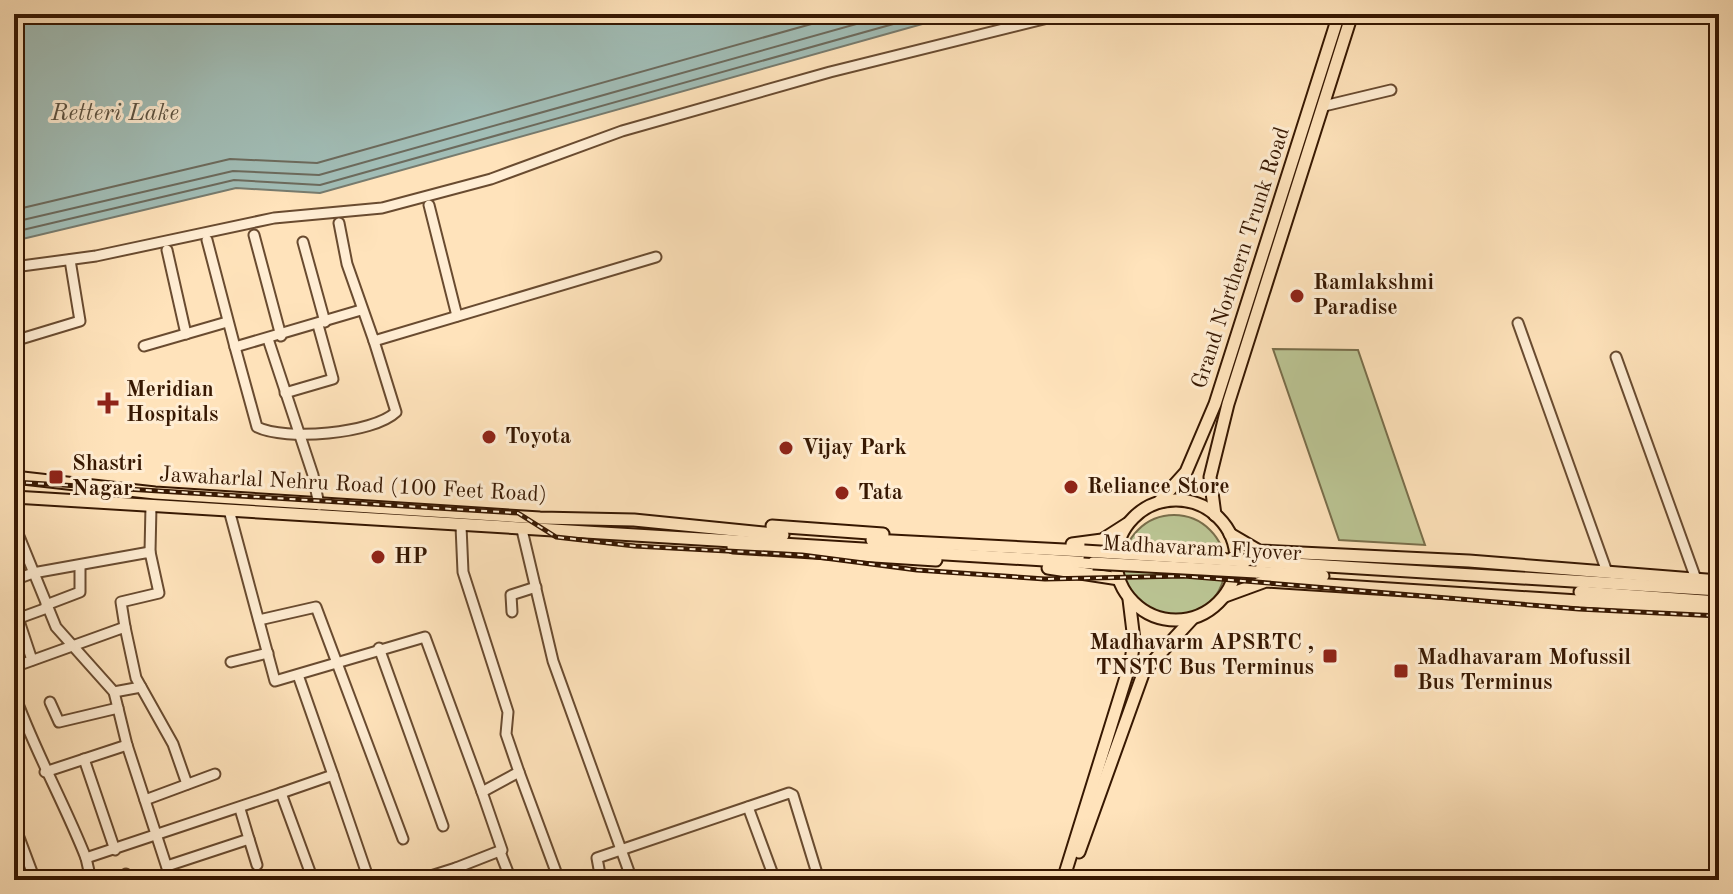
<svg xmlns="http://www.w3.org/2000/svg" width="1733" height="894" font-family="'Old Standard TT',serif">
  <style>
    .green { fill: #bbc594; stroke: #796e4b; stroke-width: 2 }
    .water { fill: #a1bdb6; stroke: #777b6e; stroke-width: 2 }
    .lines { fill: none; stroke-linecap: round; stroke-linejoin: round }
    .shore { stroke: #6c6a5c; stroke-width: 2 }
    .minor-casing { stroke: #694b30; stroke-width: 13 }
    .major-casing { stroke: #371802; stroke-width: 15 }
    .minor { stroke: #ffedd3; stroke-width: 9 }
    .major { stroke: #ffe3bb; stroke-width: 11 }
    .rail-casing { stroke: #371802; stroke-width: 5 }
    .rail { stroke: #ffedd3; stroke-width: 2; stroke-dasharray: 6; stroke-linecap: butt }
    .major-bridge-casing { stroke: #371802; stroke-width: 15; stroke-linecap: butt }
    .major-bridge { stroke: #ffe3bb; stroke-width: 11 }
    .poi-dot { fill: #8f2418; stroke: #ffedd3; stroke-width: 3 }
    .labels { text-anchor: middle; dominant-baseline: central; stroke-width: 6; stroke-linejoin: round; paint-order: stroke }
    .street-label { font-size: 22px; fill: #371802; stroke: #ffedd3 }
    .poi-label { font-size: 22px; font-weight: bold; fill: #371802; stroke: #ffedd3; text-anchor: start }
    .water-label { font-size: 24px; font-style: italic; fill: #5c5241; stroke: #ffedd3 }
  </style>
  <rect width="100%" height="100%" fill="#ffe3bb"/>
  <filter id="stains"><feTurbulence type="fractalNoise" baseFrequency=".0025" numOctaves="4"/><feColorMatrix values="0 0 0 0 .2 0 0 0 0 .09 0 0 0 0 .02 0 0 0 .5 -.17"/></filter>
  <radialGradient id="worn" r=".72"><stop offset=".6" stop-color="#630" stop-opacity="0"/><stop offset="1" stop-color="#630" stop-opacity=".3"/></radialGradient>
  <g class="green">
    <path d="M 1273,349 L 1358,350 L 1425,545 L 1339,540 Z"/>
    <circle cx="1174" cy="566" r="51"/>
  </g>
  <path class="water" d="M 14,14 L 958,14 L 320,193 L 236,188 L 14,241 Z"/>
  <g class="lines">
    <g class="shore">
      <path d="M 14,210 L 230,159 L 317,163 L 847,14"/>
      <path d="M 14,222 L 233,171 L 319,175 L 892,14"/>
      <path d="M 14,232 L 234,180 L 320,185 L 929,14"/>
    </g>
    <g class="minor-casing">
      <g id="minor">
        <path d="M 1324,106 L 1391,90"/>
        <path d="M 429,205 L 457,316"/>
        <path d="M 339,223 L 347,264 L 374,341 L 656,257"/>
        <path d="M 254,235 L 281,336"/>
        <path d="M 207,240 L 235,347 L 361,310"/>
        <path d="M 303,242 L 325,322"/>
        <path d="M 167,250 L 186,334"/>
        <path d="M 14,267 L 96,256 L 274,218 L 382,208 L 491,179 L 622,131 L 830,72 L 1064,14"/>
        <path d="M 1518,323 L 1607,572"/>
        <path d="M 268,339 L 313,475 L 319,505"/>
        <path d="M 14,341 L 80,321 L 70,260"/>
        <path d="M 144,346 L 227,322"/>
        <path d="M 235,347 L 257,427 C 285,441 373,434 396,412 L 374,341"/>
        <path d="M 1616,357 L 1696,579"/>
        <path d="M 285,393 L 333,379 L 318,325"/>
        <path d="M 14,510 L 16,529 L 56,627 L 114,692 L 127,745 L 171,880"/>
        <path d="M 229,510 L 275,681 L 425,637 L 482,792"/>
        <path d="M 522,530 L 553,661 L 632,880"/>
        <path d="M 150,552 L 151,506"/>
        <path d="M 14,580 L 33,573 L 150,552 L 159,593 L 121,602 L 125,627"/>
        <path d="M 46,605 L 80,592 L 80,566"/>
        <path d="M 512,612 L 511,595 L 536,587"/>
        <path d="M 18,618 L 32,660"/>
        <path d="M 14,620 L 47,608"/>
        <path d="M 259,620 L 316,607 L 403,839"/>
        <path d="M 379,648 L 443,826"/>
        <path d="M 231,662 L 268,653"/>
        <path d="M 14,667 L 125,627 L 136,678 L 173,744 L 187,784"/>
        <path d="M 298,675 L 333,775"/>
        <path d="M 114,692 L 141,687"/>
        <path d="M 14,693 C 34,750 64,802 86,858 L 281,793 L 313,880"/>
        <path d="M 50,702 L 59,722 L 118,708"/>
        <path d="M 84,759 L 115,850"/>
        <path d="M 45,772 L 127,745"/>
        <path d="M 519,772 L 559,880"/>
        <path d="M 281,793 L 333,775 L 369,880"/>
        <path d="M 145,800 L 215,774"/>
        <path d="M 748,807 L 775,880"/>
        <path d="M 14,824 L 35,880"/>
        <path d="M 249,839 L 257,865"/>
        <path d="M 500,852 L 511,880"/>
        <path d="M 86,858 L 91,880"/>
        <path d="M 167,866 L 249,839 L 240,809"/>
        <path d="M 456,868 L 502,850 L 482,792 L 519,772 L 506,734 L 508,712 L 463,572 L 461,526"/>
        <path d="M 126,874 L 128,880"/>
        <path d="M 418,880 L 456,868 L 461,880"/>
        <path d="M 601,880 L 597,858 L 789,793 L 793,795 L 819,880"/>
      </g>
    </g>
    <g class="major-casing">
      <g id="major">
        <path d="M 14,477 L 155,493 L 540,518 L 634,520 L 783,535"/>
        <path d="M 14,497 L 1093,563"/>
        <circle cx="1176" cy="560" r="60"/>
        <path d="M 1159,502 L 1186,472 L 1215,404 L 1339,14"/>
        <path d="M 1215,515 L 1210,477 L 1228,404 L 1352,14"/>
        <path d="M 772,526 L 883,534"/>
        <path d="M 1230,534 L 1259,551 L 1469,561 L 1719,581"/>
        <path d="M 872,540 L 1084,551"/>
        <path d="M 1072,544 L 1102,540 L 1127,524"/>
        <path d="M 733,547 L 936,560"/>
        <path d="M 1246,561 L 1719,590"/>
        <path d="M 1048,568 L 1119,579"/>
        <path d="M 1256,572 L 1323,576"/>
        <path d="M 1580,592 L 1718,602"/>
        <path d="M 1225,596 L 1266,581 L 1703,609 L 1719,606"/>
        <path d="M 1079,852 L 1144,671 L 1192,619"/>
        <path d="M 1063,880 L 1131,661 L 1134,640 L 1129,599"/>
      </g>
    </g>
    <use href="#minor" class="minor"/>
    <use href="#major" class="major"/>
    <g class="rail-casing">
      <path id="rail" d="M 14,482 L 518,513 L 556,537 L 635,546 L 802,555 L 917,570 L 1045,579 L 1184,576 L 1579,609 L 1719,616"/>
    </g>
    <use href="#rail" class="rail"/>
    <g class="major-bridge-casing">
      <g id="major-bridge">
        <path d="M 1084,551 L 1246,561"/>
        <path d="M 1093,563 L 1256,572"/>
      </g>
    </g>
    <use href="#major-bridge" class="major-bridge"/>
  </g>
  <g class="poi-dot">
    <circle cx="1297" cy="296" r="8"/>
    <path d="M104 391h8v8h8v8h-8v8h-8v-8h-8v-8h8z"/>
    <circle cx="489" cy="437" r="8"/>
    <circle cx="786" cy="448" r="8"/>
    <rect x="48" y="469" width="16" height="16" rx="4"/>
    <circle cx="1071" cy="487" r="8"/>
    <circle cx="842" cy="493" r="8"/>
    <circle cx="378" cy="557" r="8"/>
    <rect x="1322" y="648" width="16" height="16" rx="4"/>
    <rect x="1393" y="663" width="16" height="16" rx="4"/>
  </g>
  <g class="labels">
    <g class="street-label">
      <text transform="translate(1241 258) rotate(-72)">Grand Northern Trunk Road</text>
      <text transform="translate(353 485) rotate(3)">Jawaharlal Nehru Road (100 Feet Road)</text>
      <text transform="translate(1202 549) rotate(3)">Madhavaram Flyover</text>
    </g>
    <g class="poi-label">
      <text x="1313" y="283">Ramlakshmi<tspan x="1313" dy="25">Paradise</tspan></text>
      <text x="126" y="390">Meridian<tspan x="126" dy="25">Hospitals</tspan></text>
      <text x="505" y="437">Toyota</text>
      <text x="802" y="448">Vijay Park</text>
      <text x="72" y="464">Shastri<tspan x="72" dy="25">Nagar</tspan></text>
      <text x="1087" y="487">Reliance Store</text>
      <text x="858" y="493">Tata</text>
      <text x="394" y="557">HP</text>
      <text x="1314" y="643" text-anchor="end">Madhavarm APSRTC ,<tspan x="1314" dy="25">TNSTC Bus Terminus</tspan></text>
      <text x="1417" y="658">Madhavaram Mofussil<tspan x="1417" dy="25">Bus Terminus</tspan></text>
    </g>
    <g class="water-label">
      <text x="115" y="114">Retteri Lake</text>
    </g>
  </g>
  <rect width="1733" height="894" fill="none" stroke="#ffe3bb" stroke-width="48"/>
  <rect x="16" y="16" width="1701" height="862" fill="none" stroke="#371802" stroke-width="4"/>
  <rect x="24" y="24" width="1685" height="846" fill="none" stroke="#371802" stroke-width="2"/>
  <rect width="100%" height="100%" filter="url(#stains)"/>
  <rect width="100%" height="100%" fill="url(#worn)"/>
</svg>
